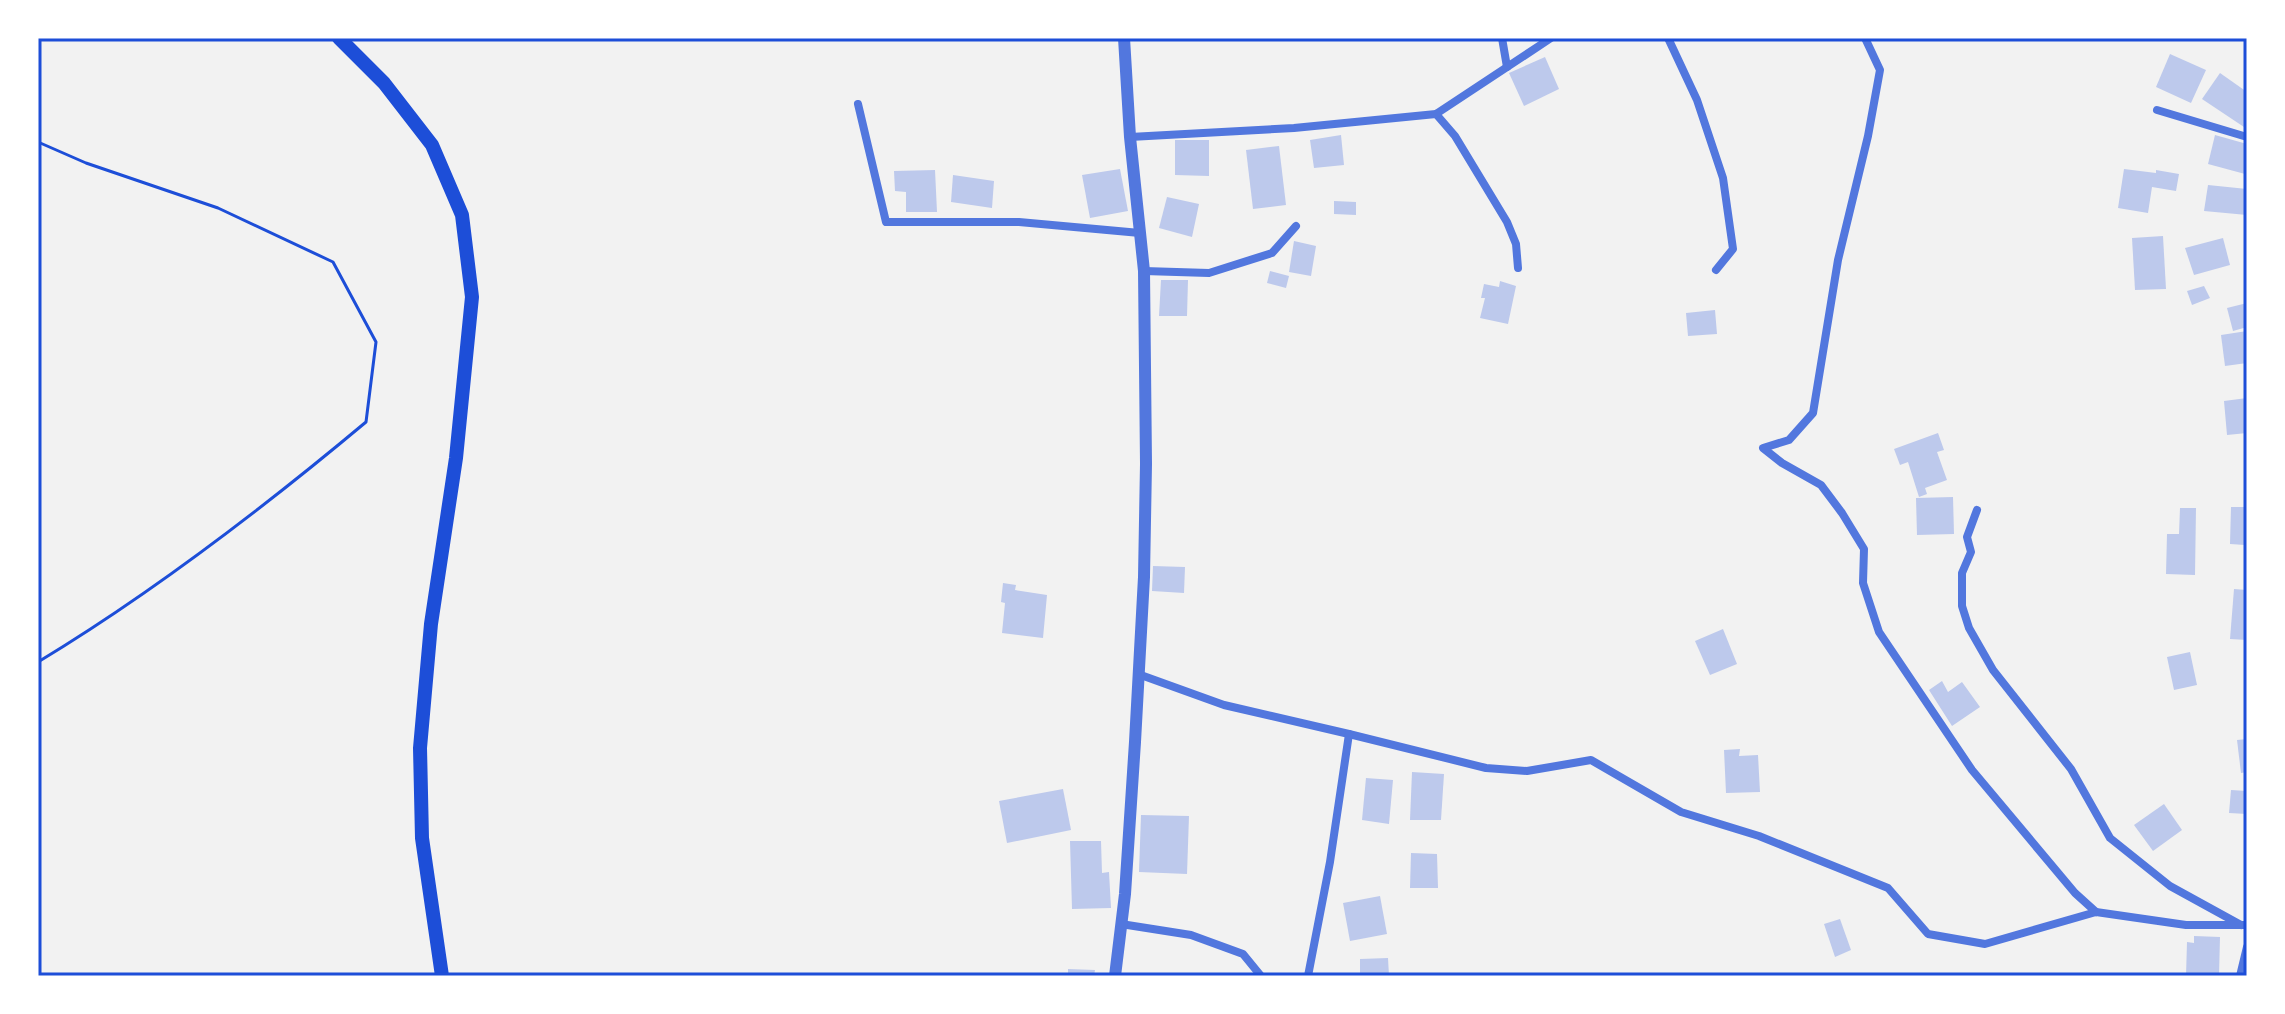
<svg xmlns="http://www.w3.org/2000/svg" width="2285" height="1014" font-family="'Sofia Sans Condensed',sans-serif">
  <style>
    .building { fill: #bdc9ec }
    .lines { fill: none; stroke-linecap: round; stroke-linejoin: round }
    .path { stroke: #1d4ed8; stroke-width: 3 }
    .minor { stroke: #5277de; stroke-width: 8 }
    .tertiary { stroke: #5277de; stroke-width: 12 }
    .primary { stroke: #1d4ed8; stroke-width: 14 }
    .neatline { fill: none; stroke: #1d4ed8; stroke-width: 3 }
  </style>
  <rect width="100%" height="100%" fill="#f2f2f2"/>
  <g class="building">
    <path d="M 2170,54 L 2206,70 L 2191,103 L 2156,87 Z"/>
    <path d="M 1545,57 L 1559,89 L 1524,106 L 1509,73 Z"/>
    <path d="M 2220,73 L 2247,92 L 2247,129 L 2202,99 Z"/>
    <path d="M 1341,135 L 1344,165 L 1314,168 L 1310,140 Z"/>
    <path d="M 2215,135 L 2247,144 L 2245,174 L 2208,164 Z"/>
    <path d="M 1175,140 L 1209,140 L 1209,176 L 1175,175 Z"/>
    <path d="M 1279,146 L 1286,205 L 1253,209 L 1246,150 Z"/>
    <path d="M 1120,169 L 1128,211 L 1090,218 L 1082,175 Z"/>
    <path d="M 2124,169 L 2156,173 L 2156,170 L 2179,174 L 2176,191 L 2152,187 L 2148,213 L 2118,208 Z"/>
    <path d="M 935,170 L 937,212 L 906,212 L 906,192 L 895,191 L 894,171 Z"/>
    <path d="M 953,175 L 994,181 L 992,208 L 951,202 Z"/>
    <path d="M 2208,185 L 2247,189 L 2247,215 L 2204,211 Z"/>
    <path d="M 1167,197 L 1199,204 L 1192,237 L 1159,228 Z"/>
    <path d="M 1334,201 L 1356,202 L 1356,215 L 1334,214 Z"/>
    <path d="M 2163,236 L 2166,289 L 2135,290 L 2132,238 Z"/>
    <path d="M 2223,238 L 2230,265 L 2194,275 L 2185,248 Z"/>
    <path d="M 1294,241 L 1316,246 L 1311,276 L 1289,272 Z"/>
    <path d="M 1270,271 L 1289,276 L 1286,288 L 1267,283 Z"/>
    <path d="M 1161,280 L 1188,280 L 1187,316 L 1159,316 Z"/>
    <path d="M 1500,281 L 1516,286 L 1508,324 L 1480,318 L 1485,298 L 1481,298 L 1484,284 L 1499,287 Z"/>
    <path d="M 2204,286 L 2210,298 L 2192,305 L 2187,291 Z"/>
    <path d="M 2247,303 L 2247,327 L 2233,331 L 2227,308 Z"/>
    <path d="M 1715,310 L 1717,334 L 1688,336 L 1686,313 Z"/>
    <path d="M 2247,331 L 2247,363 L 2225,366 L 2221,335 Z"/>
    <path d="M 2247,398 L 2247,433 L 2227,435 L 2224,401 Z"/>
    <path d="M 1938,433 L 1944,450 L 1937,452 L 1947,480 L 1925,488 L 1927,494 L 1919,497 L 1908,462 L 1900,465 L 1894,449 Z"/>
    <path d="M 1953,497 L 1954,534 L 1917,535 L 1916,498 Z"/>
    <path d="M 2231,507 L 2247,507 L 2247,539 L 2245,539 L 2245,545 L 2230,544 Z"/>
    <path d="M 2180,508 L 2196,508 L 2195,575 L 2166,574 L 2167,534 L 2179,534 Z"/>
    <path d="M 1153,566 L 1185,567 L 1184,593 L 1152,591 Z"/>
    <path d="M 1003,583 L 1016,585 L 1015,590 L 1047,595 L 1043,638 L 1002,633 L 1005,603 L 1001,602 Z"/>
    <path d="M 2234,589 L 2247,590 L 2247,640 L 2230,639 Z"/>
    <path d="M 1723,629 L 1737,664 L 1710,675 L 1695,641 Z"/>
    <path d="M 2190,652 L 2197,685 L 2174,690 L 2167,657 Z"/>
    <path d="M 1942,681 L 1948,692 L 1962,682 L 1980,707 L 1952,726 L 1929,690 Z"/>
    <path d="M 2247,739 L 2247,772 L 2241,773 L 2237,740 Z"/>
    <path d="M 1740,749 L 1739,756 L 1758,755 L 1760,792 L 1726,793 L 1724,750 Z"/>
    <path d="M 1412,772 L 1444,774 L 1441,820 L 1410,820 Z"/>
    <path d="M 1366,778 L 1393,780 L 1389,824 L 1362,820 Z"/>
    <path d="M 1063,789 L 1071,830 L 1007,843 L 999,801 Z"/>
    <path d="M 2231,790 L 2247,791 L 2247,814 L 2229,813 Z"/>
    <path d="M 2164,804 L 2182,830 L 2153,851 L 2134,825 Z"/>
    <path d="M 1141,815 L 1189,816 L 1187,874 L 1139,872 Z"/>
    <path d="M 1070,841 L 1101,841 L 1102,873 L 1109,872 L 1111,908 L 1072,909 Z"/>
    <path d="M 1411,853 L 1437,854 L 1438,888 L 1410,888 Z"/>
    <path d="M 1380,896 L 1387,934 L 1350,941 L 1343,903 Z"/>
    <path d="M 1840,919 L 1851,950 L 1835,957 L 1824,924 Z"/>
    <path d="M 2194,936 L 2220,937 L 2219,976 L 2186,976 L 2187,942 L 2194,943 Z"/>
    <path d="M 1388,958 L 1389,976 L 1360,976 L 1360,959 Z"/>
    <path d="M 1068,969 L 1095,970 L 1094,976 L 1068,976 Z"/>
  </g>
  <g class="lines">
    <path class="path" d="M 38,142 L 86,163 L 218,208 L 333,262 L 376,342 L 366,422 C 262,509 154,592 38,662"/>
    <g class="minor">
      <path d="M 1502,38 L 1507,67"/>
      <path d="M 1668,38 L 1697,100 L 1723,178 L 1733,249 L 1716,270"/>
      <path d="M 1865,38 L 1880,70 L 1868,136 L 1838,260 L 1813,413 L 1789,440 L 1763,448 L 1782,463 L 1821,485 L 1842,513 L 1864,549 L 1863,583 L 1879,632 L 1972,770 L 2075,893 L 2096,912"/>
      <path d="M 858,104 L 886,222 L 1019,222 L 1140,233"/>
      <path d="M 2157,110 L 2247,137"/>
      <path d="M 1436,114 L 1455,136 L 1507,222 L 1516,244 L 1518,268"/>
      <path d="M 1130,137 L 1294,128 L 1436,114 L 1551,38"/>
      <path d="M 1144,271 L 1209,273 L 1272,253 L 1296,226"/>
      <path d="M 1977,510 L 1967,537 L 1971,552 L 1962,573 L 1962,606 L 1969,628 L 1993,670 L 2071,769 L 2110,838 L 2170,886 L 2241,925"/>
      <path d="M 1138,674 L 1224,705 L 1349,734 L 1486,768 L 1527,771 L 1591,760 L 1681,812 L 1759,836 L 1888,888 L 1928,934 L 1985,944 L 2096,912 L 2186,925 L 2247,925"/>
      <path d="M 1121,924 L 1191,935 L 1243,954 L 1261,976"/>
      <path d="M 1308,976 L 1330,862 L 1349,734"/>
      <path d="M 2240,976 L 2247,947"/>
    </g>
    <path class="tertiary" d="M 1115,976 L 1125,894 L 1135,742 L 1144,577 L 1146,464 L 1144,271 L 1130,137 L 1124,38"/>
    <path class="primary" d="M 339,38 L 384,83 L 432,145 L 462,215 L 472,297 L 456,458 L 431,624 L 420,748 L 422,838 L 442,976"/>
  </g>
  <rect width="2285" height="1014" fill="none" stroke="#ffffff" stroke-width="80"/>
  <rect x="40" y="40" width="2205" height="934" class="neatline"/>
</svg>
